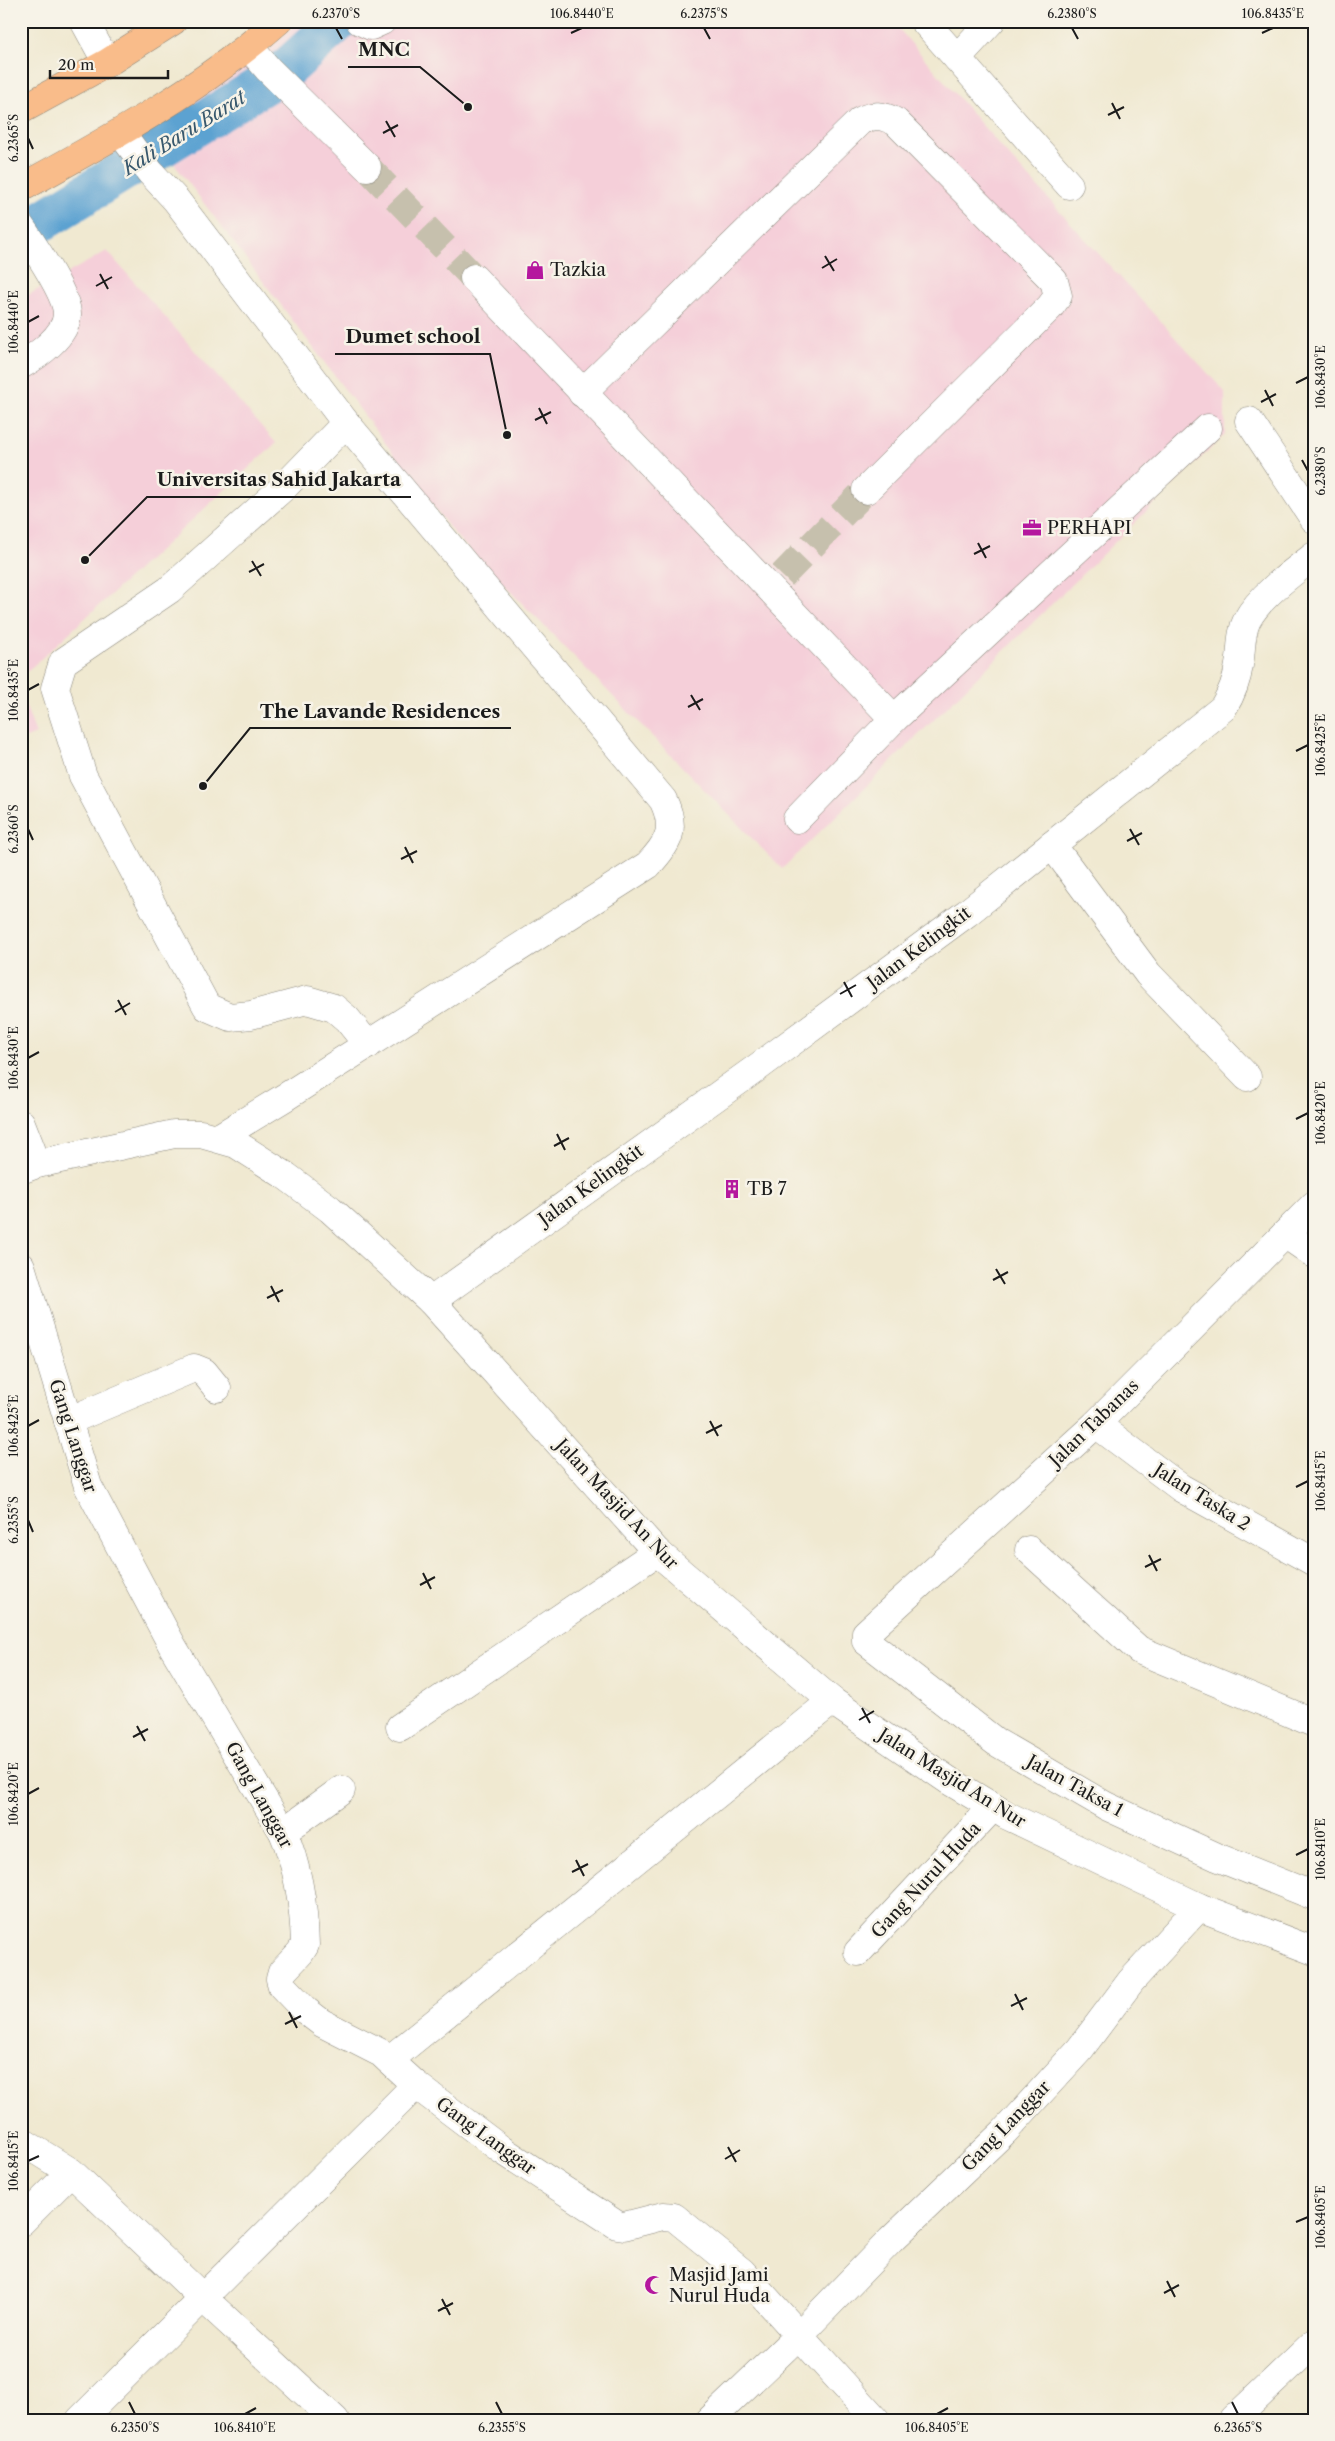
<svg xmlns="http://www.w3.org/2000/svg" width="1335" height="2441" font-family="'Libre Caslon Text',serif">
  <style>
    .built { fill: #f5cfd9 }
    .lines { fill: none; stroke-linecap: round; stroke-linejoin: round }
    .canal { stroke: #5ba2d1; stroke-width: 41 }
    .minor-tunnel { stroke: #c6c0ad; stroke-width: 28; stroke-dasharray: 28 14; stroke-linecap: butt }
    .minor-casing { stroke: #868276; stroke-width: 29 }
    .major-casing { stroke: #868276; stroke-width: 29 }
    .minor { stroke: #fff; stroke-width: 28 }
    .major { stroke: #f9bc8a; stroke-width: 28 }
    .ticks { fill: none; stroke: #1c1c1c; stroke-width: 2 }
    .labels { text-anchor: middle; dominant-baseline: central; stroke-width: 5; stroke-linejoin: round; paint-order: stroke }
    .poi-label { font-size: 18px; fill: #1c1c1c; stroke: #f7f3e8; text-anchor: start }
    .street-label { font-size: 18px; fill: #1c1c1c; stroke: #f7f3e8 }
    .water-label { font-size: 19px; font-style: italic; fill: #38586d; stroke: #f7f3e8 }
    .leader { fill: none; stroke: #1c1c1c; stroke-width: 2 }
    .callout-dot { fill: #1c1c1c; stroke: #f7f3e8; stroke-width: 2 }
    .callout-label { font-size: 19px; text-anchor: middle; font-weight: bold; fill: #1c1c1c; stroke: #f7f3e8; stroke-width: 5; stroke-linejoin: round; paint-order: stroke }
    .neatline { fill: none; stroke: #1c1c1c; stroke-width: 2 }
    .ticks-label { font-size: 12px; text-anchor: middle; fill: #1c1c1c }
  </style>
  <rect width="100%" height="100%" fill="#f7f3e8"/>
  <filter id="ink" filterUnits="userSpaceOnUse"><feTurbulence type="fractalNoise" baseFrequency=".02" numOctaves="2"/><feDisplacementMap in="SourceGraphic" scale="10" xChannelSelector="R" yChannelSelector="G"/><feConvolveMatrix kernelMatrix="1 2 1 2 8 2 1 2 1" color-interpolation-filters="sRGB"/></filter>
  <filter id="wash" filterUnits="userSpaceOnUse"><feTurbulence type="fractalNoise" baseFrequency=".0096" numOctaves="4" result="noise"/><feDisplacementMap in="SourceGraphic" scale="20" xChannelSelector="R" yChannelSelector="G"/><feGaussianBlur stdDeviation="1.12" result="paint"/><feColorMatrix in="noise" values="0 0 0 0 0 0 0 0 0 0 0 0 0 0 0 0 0 1.4 0 .05"/><feComposite in="paint" operator="in"/></filter>
  <g filter="url(#wash)">
    <rect width="100%" height="100%" fill="#f0e9d1"/>
    <g class="built">
      <path d="M 299,21 L 892,21 L 1002,148 L 1225,392 L 1225,434 L 782,869 L 455,535 L 150,132 L 269,49 Z"/>
      <path d="M 107,251 L 276,443 L 21,677 L 21,299 Z"/>
      <path d="M 21,694 L 36,734 L 21,740 Z"/>
    </g>
    <g class="lines">
      <path class="canal" d="M 21,234 L 282,73 L 339,21"/>
    </g>
  </g>
  <g filter="url(#ink)">
    <g class="lines">
      <g class="minor-tunnel">
        <path d="M 367,167 L 474,278"/>
        <path d="M 782,576 L 866,490"/>
      </g>
      <g class="minor-casing">
        <g id="minor">
          <path d="M 84,21 L 107,63"/>
          <path d="M 360,21 L 371,26 L 382,21"/>
          <path d="M 924,21 L 1069,185"/>
          <path d="M 249,47 L 268,69 L 367,167"/>
          <path d="M 957,58 L 991,21"/>
          <path d="M 121,133 L 150,172 L 176,200 L 346,423 L 663,800 C 677,829 669,843 648,865 L 287,1096 L 218,1138"/>
          <path d="M 21,227 C 33,245 68,295 67,315 C 66,336 37,356 21,365"/>
          <path d="M 474,278 L 894,719"/>
          <path d="M 582,393 L 860,121 C 873,114 883,115 896,122 L 1054,281 L 1058,296 L 1050,307 L 866,490"/>
          <path d="M 1249,421 L 1314,519"/>
          <path d="M 346,423 L 285,486 L 169,590 L 63,662 L 55,688 L 83,776 L 207,1007 L 230,1017 L 251,1015 L 307,1000 L 334,1008 L 347,1019 L 368,1045"/>
          <path d="M 797,819 L 894,719 L 1208,428"/>
          <path d="M 1052,845 L 1148,974 L 1247,1077"/>
          <path d="M 21,1123 L 37,1164"/>
          <path d="M 21,1170 L 37,1164 L 174,1134 L 201,1134 L 236,1144 L 286,1176 L 330,1209 L 431,1301 L 657,1552 L 832,1701 L 948,1780 L 1006,1815 L 1199,1907 L 1314,1951"/>
          <path d="M 1314,1205 L 1096,1424 L 866,1633 L 866,1641 L 996,1742 L 1106,1806 L 1217,1857 L 1314,1896"/>
          <path d="M 1285,1234 L 1314,1254"/>
          <path d="M 21,1266 L 88,1486 L 173,1647 L 283,1832 C 298,1867 304,1907 305,1945 L 300,1953 L 282,1972 L 280,1979 L 282,1986 L 305,2010 L 322,2023 L 381,2053 L 416,2085 L 502,2150 L 617,2225 L 624,2226 L 663,2216 L 674,2217 L 742,2272 L 876,2420"/>
          <path d="M 431,1301 L 758,1067 L 967,913 L 1223,708 C 1231,695 1237,680 1239,665 C 1242,650 1240,634 1247,620 C 1259,597 1293,572 1314,556"/>
          <path d="M 68,1421 L 194,1368 L 204,1372 L 217,1388"/>
          <path d="M 1096,1424 L 1181,1488 L 1314,1562"/>
          <path d="M 1029,1550 L 1139,1650 L 1314,1723"/>
          <path d="M 400,1727 L 657,1552"/>
          <path d="M 283,1832 L 341,1790"/>
          <path d="M 858,1952 L 993,1807"/>
          <path d="M 389,2060 L 832,1701"/>
          <path d="M 21,2141 L 71,2172 L 203,2298 L 335,2420"/>
          <path d="M 21,2222 L 71,2172"/>
          <path d="M 80,2420 L 416,2085"/>
          <path d="M 710,2420 L 800,2334 L 891,2240 L 1004,2132 L 1080,2049 L 1131,1981 L 1199,1907"/>
          <path d="M 1233,2420 L 1314,2343"/>
        </g>
      </g>
      <g class="major-casing">
        <g id="major">
          <path d="M 21,110 L 107,63 L 173,21"/>
          <path d="M 21,188 C 110,139 202,89 278,21"/>
        </g>
      </g>
      <use href="#minor" class="minor"/>
      <use href="#major" class="major"/>
    </g>
  </g>
  <path class="ticks" d="M 336,28 L 342,39M 704,28 L 710,39M 1072,28 L 1078,39M 571,33 L 582,28M 1262,33 L 1273,28M 1112,103 L 1120,119M 1108,115 L 1124,107M 386,121 L 395,137M 383,133 L 398,125M 28,138 L 33,149M 825,256 L 834,271M 822,268 L 837,259M 100,274 L 108,289M 96,286 L 112,277M 28,322 L 39,316M 1296,383 L 1308,377M 1265,390 L 1273,406M 1261,402 L 1276,394M 539,408 L 547,424M 535,420 L 551,412M 1302,460 L 1308,471M 978,543 L 986,558M 974,554 L 990,546M 252,561 L 261,576M 249,572 L 264,564M 28,690 L 39,684M 691,695 L 700,710M 688,707 L 703,699M 1296,751 L 1308,745M 28,829 L 33,840M 1130,829 L 1139,845M 1127,841 L 1142,833M 405,847 L 413,863M 401,859 L 417,851M 844,982 L 852,997M 840,994 L 856,985M 118,1000 L 126,1015M 115,1012 L 130,1003M 28,1058 L 39,1052M 1296,1119 L 1308,1113M 557,1134 L 565,1150M 554,1146 L 569,1138M 996,1269 L 1005,1284M 993,1280 L 1008,1272M 271,1286 L 279,1302M 267,1298 L 283,1290M 710,1421 L 718,1436M 28,1426 L 39,1420M 706,1433 L 722,1425M 1296,1487 L 1308,1481M 28,1520 L 33,1532M 1149,1555 L 1157,1571M 1145,1567 L 1161,1559M 423,1573 L 431,1589M 420,1585 L 435,1577M 862,1708 L 870,1723M 859,1720 L 874,1711M 137,1726 L 145,1741M 133,1737 L 148,1729M 28,1794 L 39,1788M 1296,1855 L 1308,1849M 576,1860 L 584,1876M 572,1872 L 588,1864M 1015,1994 L 1023,2010M 1011,2006 L 1027,1998M 289,2012 L 297,2028M 285,2024 L 301,2016M 728,2147 L 736,2162M 725,2159 L 740,2150M 28,2161 L 39,2156M 1296,2222 L 1308,2217M 1167,2281 L 1175,2297M 1164,2293 L 1179,2285M 442,2299 L 450,2315M 438,2311 L 453,2303M 129,2402 L 135,2414M 496,2402 L 502,2414M 1232,2402 L 1238,2414M 245,2414 L 256,2408M 937,2414 L 948,2408"/>
  <defs>
    <g id="shop-bare" transform="scale(1.5)"><path d="M-5-2.5h2.3a2.7 3.5 0 0 1 5.4 0H5L5.5 6h-11ZM-1.5-2.5h3a1.5 2.3 0 0 0-3 0Z" fill="#b5179e" stroke="#f7f3e8" stroke-width="2.5" paint-order="stroke"/></g>
    <g id="office-bare" transform="scale(1.5)"><path d="M-6-3h4V-5.5h4V-3h4V5H-6ZM-1-4.5V-3h2v-1.5ZM-6 0V1H6V0Z" fill="#b5179e" stroke="#f7f3e8" stroke-width="2.5" paint-order="stroke"/></g>
    <g id="building-bare" transform="scale(1.5)"><path d="M-4-6H4V6H1V3H-1V6H-4ZM-2.5-4.3h1.7v1.8h-1.7ZM.8-4.3h1.7v1.8H.8ZM-2.5-1h1.7V.8h-1.7ZM.8-1h1.7V.8H.8Z" fill="#b5179e" stroke="#f7f3e8" stroke-width="2.5" paint-order="stroke"/></g>
    <g id="mosque-bare" transform="scale(1.5)"><path d="M3.5-4.9A6 6 0 1 0 3.5 4.9A5 5 0 1 1 3.5-4.9Z" fill="#b5179e" stroke="#f7f3e8" stroke-width="2.5" paint-order="stroke"/></g>
  </defs>
  <g fill-rule="evenodd">
    <use href="#shop-bare" x="535" y="270"/>
    <use href="#office-bare" x="1032" y="528"/>
    <use href="#building-bare" x="732" y="1189"/>
    <use href="#mosque-bare" x="654" y="2285"/>
  </g>
  <g class="labels">
    <g class="poi-label">
      <text x="550" y="270">Tazkia</text>
      <text x="1047" y="528">PERHAPI</text>
      <text x="747" y="1189">TB 7</text>
      <text x="669" y="2275">Masjid Jami<tspan x="669" dy="21">Nurul Huda</tspan></text>
    </g>
    <g class="street-label">
      <text transform="translate(919 948) rotate(-37)">Jalan Kelingkit</text>
      <text transform="translate(591 1185) rotate(-36)">Jalan Kelingkit</text>
      <text transform="translate(1094 1423) rotate(-44)">Jalan Tabanas</text>
      <text transform="translate(73 1436) rotate(72)">Gang Langgar</text>
      <text transform="translate(1202 1497) rotate(32)">Jalan Taska 2</text>
      <text transform="translate(617 1504) rotate(47)">Jalan Masjid An Nur</text>
      <text transform="translate(952 1778) rotate(32)">Jalan Masjid An Nur</text>
      <text transform="translate(1075 1786) rotate(29)">Jalan Taksa 1</text>
      <text transform="translate(259 1795) rotate(61)">Gang Langgar</text>
      <text transform="translate(926 1880) rotate(-47)">Gang Nurul Huda</text>
      <text transform="translate(1006 2126) rotate(-46)">Gang Langgar</text>
      <text transform="translate(486 2136) rotate(36)">Gang Langgar</text>
    </g>
    <g class="water-label">
      <text transform="translate(184 133) rotate(-32)">Kali Baru Barat</text>
    </g>
  </g>
  <path class="leader" d="M468 107L420 67H348M507 435L490 354H335M85 560L147 497H411M203 786L250 728H511"/>
  <g class="callout-dot">
    <circle cx="468" cy="107" r="5"/>
    <circle cx="507" cy="435" r="5"/>
    <circle cx="85" cy="560" r="5"/>
    <circle cx="203" cy="786" r="5"/>
  </g>
  <g class="callout-label">
    <text x="384" y="56">MNC</text>
    <text x="413" y="343">Dumet school</text>
    <text x="279" y="486">Universitas Sahid Jakarta</text>
    <text x="380" y="718">The Lavande Residences</text>
  </g>
  <rect width="1335" height="2441" fill="none" stroke="#f7f3e8" stroke-width="55"/>
  <path d="M50 70v8h118v-8" fill="none" stroke="#1c1c1c" stroke-width="2.5"/>
  <text x="58" y="70" font-size="15" fill="#1c1c1c" stroke="#f7f3e8" stroke-width="4" paint-order="stroke">20 m</text>
  <rect x="28" y="28" width="1280" height="2386" class="neatline"/>
  <g class="ticks-label">
    <text x="336" y="18">6.2370°S</text>
    <text x="582" y="18">106.8440°E</text>
    <text x="704" y="18">6.2375°S</text>
    <text x="1072" y="18">6.2380°S</text>
    <text x="1273" y="18">106.8435°E</text>
    <text transform="translate(14 138) rotate(-90)" y="4">6.2365°S</text>
    <text transform="translate(14 322) rotate(-90)" y="4">106.8440°E</text>
    <text transform="translate(1321 377) rotate(-90)" y="4">106.8430°E</text>
    <text transform="translate(1321 471) rotate(-90)" y="4">6.2380°S</text>
    <text transform="translate(14 690) rotate(-90)" y="4">106.8435°E</text>
    <text transform="translate(1321 745) rotate(-90)" y="4">106.8425°E</text>
    <text transform="translate(14 829) rotate(-90)" y="4">6.2360°S</text>
    <text transform="translate(14 1058) rotate(-90)" y="4">106.8430°E</text>
    <text transform="translate(1321 1113) rotate(-90)" y="4">106.8420°E</text>
    <text transform="translate(14 1426) rotate(-90)" y="4">106.8425°E</text>
    <text transform="translate(1321 1481) rotate(-90)" y="4">106.8415°E</text>
    <text transform="translate(14 1520) rotate(-90)" y="4">6.2355°S</text>
    <text transform="translate(14 1794) rotate(-90)" y="4">106.8420°E</text>
    <text transform="translate(1321 1849) rotate(-90)" y="4">106.8410°E</text>
    <text transform="translate(14 2161) rotate(-90)" y="4">106.8415°E</text>
    <text transform="translate(1321 2217) rotate(-90)" y="4">106.8405°E</text>
    <text x="135" y="2432">6.2350°S</text>
    <text x="245" y="2432">106.8410°E</text>
    <text x="502" y="2432">6.2355°S</text>
    <text x="937" y="2432">106.8405°E</text>
    <text x="1238" y="2432">6.2365°S</text>
  </g>
</svg>
